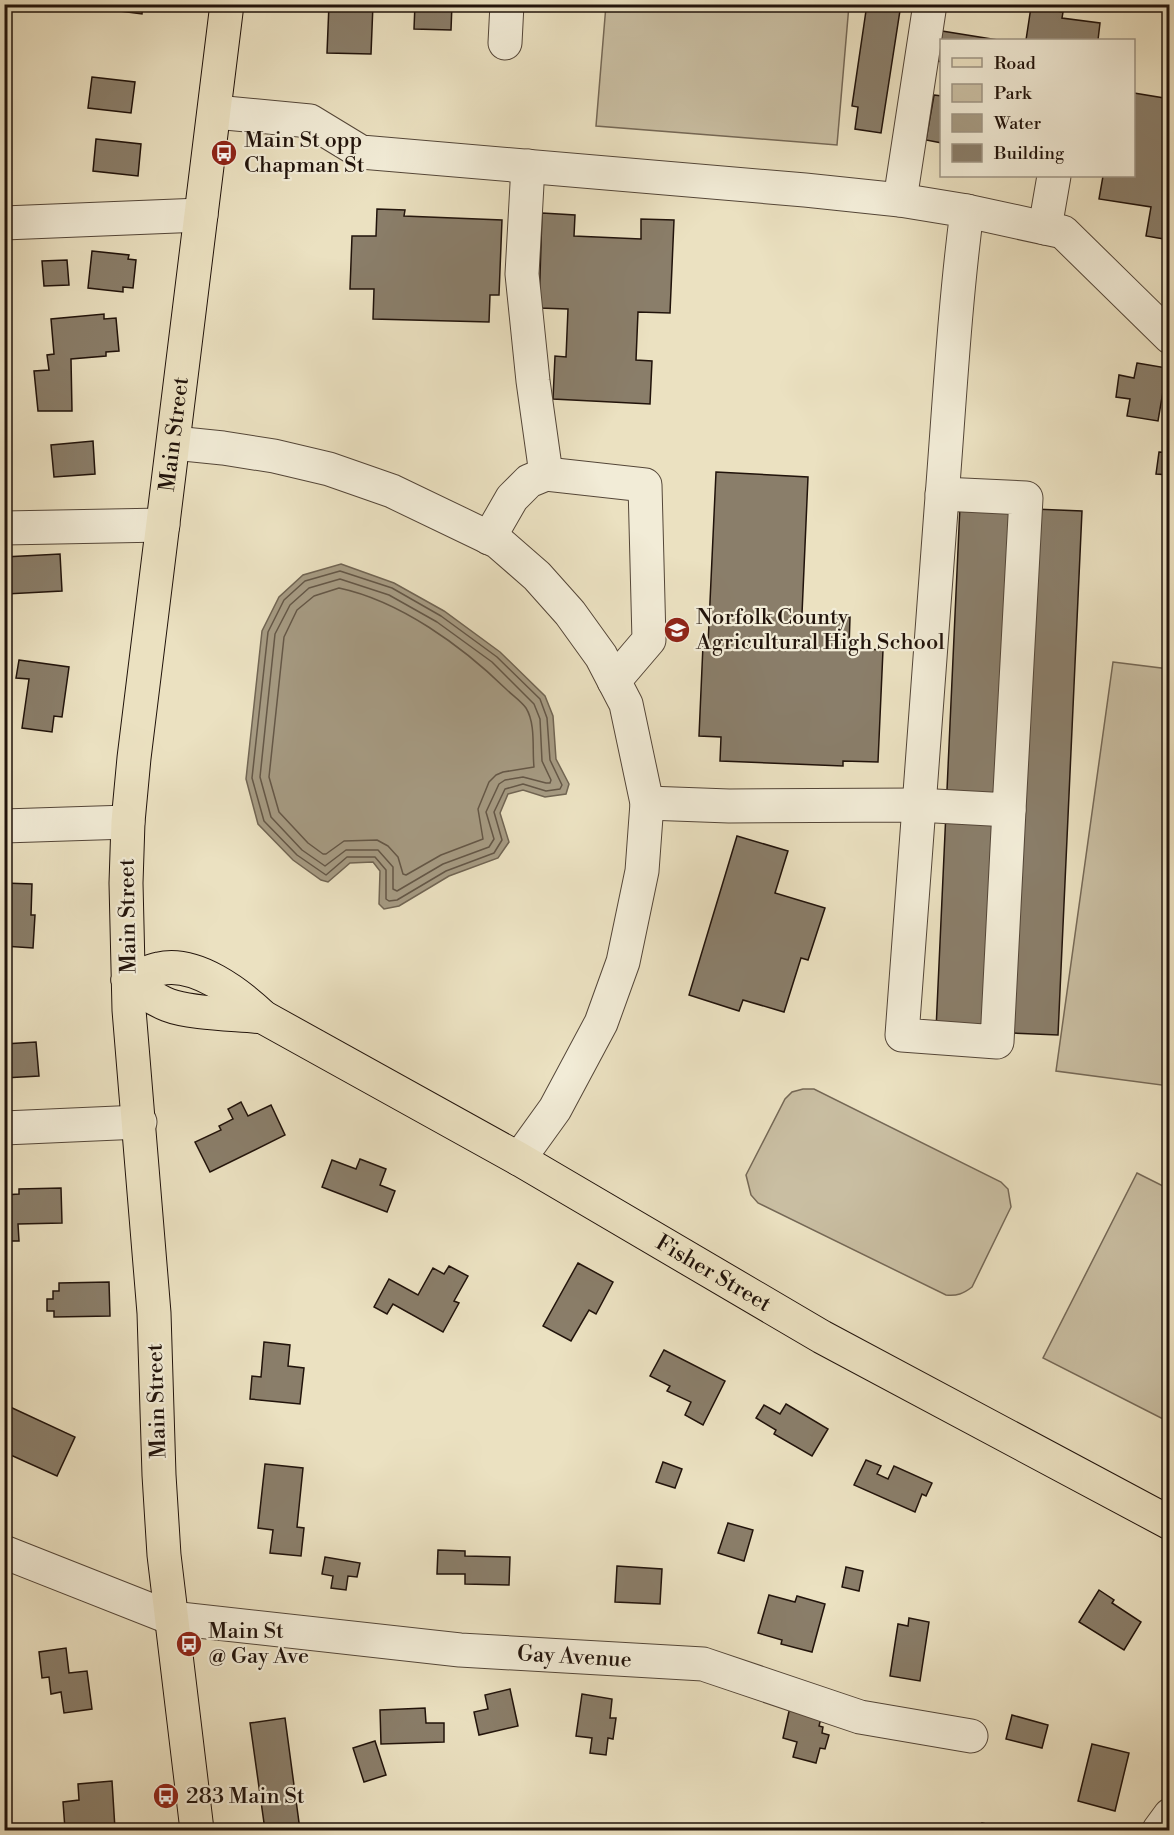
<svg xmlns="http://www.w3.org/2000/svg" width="1174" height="1835" font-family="'Libre Bodoni',serif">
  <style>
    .green { fill: #c9bea2; stroke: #756856; stroke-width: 1.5 }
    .water { fill: #a69b83; stroke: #716553; stroke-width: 1.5 }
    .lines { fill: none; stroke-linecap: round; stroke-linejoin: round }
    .shore { stroke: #645747; stroke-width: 1.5 }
    .building { fill: #8a7e6a; stroke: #21130b; stroke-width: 1.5 }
    .minor-casing { stroke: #544638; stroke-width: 35 }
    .major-casing { stroke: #21130b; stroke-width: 35 }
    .minor { stroke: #f2ecd7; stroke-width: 33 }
    .major { stroke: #ebe1c1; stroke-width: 33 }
    .labels { text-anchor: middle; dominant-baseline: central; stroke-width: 4.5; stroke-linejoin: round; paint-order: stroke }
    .poi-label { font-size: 22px; fill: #21130b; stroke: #f2ecd7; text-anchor: start }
    .street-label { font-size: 22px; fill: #21130b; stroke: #f2ecd7 }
  </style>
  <rect width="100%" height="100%" fill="#ebe1c1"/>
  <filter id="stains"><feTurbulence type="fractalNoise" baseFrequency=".00333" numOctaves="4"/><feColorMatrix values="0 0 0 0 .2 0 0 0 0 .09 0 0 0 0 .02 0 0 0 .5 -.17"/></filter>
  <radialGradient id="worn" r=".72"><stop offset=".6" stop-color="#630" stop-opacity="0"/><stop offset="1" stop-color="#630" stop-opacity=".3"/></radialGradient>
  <g class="green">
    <path d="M 606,5 L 849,5 L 837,145 L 596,126 Z"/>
    <path d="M 1113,662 L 1169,669 L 1169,1086 L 1056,1071 Z"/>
    <path d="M 803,1089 L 814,1089 L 1001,1182 L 1008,1189 L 1011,1207 L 972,1287 C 963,1294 957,1296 946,1295 L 758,1203 L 751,1195 L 746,1175 L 785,1099 L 792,1092 Z"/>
    <path d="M 1137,1173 L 1169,1189 L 1169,1422 L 1043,1358 Z"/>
  </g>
  <path class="water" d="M 341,564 L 394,583 L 444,611 L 500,652 L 545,696 L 553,716 L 556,759 L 569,784 L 566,794 L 545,797 L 523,790 L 508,794 L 500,813 L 509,842 L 498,858 L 449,876 L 399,906 L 384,909 L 379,904 L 380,871 L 373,862 L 350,863 L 328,882 L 321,880 L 293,860 L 258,824 L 246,779 L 262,631 L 279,597 L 303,575 Z"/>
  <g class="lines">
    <g class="shore">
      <path d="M 340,571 L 392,588 L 441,616 L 497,657 L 540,699 L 547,718 L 550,760 L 562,785 L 560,789 L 546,791 L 523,784 L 505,789 L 494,812 L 502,840 L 494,853 L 446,871 L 397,900 L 389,901 L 386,899 L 386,870 L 375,857 L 347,857 L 326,875 L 297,855 L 264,821 L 252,778 L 268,632 L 284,600 L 305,581 Z"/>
      <path d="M 340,579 L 389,595 L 437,622 L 492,662 L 534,704 L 540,719 L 542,761 L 551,780 L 550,783 L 546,783 L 523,777 L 505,780 L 499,784 L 486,812 L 494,839 L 489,847 L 443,864 L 397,891 L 393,889 L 393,867 L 378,850 L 346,850 L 325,866 L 302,850 L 271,817 L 260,777 L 275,634 L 290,605 L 309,588 Z"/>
      <path d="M 339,588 C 400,601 462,646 506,689 C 512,695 521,701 526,708 C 536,724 532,750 534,767 L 503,772 L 496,775 L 489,782 L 478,809 L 483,839 L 441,855 L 406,875 L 403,874 L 398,857 L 388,846 L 377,840 L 344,841 L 326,854 L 323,854 L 308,843 L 279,812 L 269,777 L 284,637 L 297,610 L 314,596 Z"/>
    </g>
  </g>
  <g class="building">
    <path d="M 98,4 L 143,4 L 142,14 L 97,8 Z"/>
    <path d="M 329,4 L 373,4 L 371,54 L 327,53 Z"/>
    <path d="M 415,4 L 452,4 L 451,30 L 414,29 Z"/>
    <path d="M 867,4 L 901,4 L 881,133 L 855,129 L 858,107 L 852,106 Z"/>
    <path d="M 1031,7 L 1063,12 L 1062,18 L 1100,23 L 1098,40 L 1026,40 Z"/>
    <path d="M 942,31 L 998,40 L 942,40 L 942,62 L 937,61 Z"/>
    <path d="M 92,77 L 135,82 L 131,113 L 88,108 Z"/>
    <path d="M 1134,93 L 1170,99 L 1170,240 L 1146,236 L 1151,207 L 1099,199 L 1103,176 L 1134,176 Z"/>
    <path d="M 934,95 L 942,96 L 942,143 L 926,140 Z"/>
    <path d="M 96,139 L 141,144 L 138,176 L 93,171 Z"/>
    <path d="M 377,209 L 405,210 L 404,216 L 502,220 L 499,295 L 490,295 L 489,322 L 373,319 L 374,289 L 350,289 L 352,236 L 376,236 Z"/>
    <path d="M 542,213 L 575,215 L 574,236 L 641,239 L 641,219 L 674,220 L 670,313 L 638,312 L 636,360 L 652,361 L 650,404 L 553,399 L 555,356 L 566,357 L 568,309 L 539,308 Z"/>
    <path d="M 92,251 L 129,255 L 128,259 L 136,260 L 133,288 L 123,287 L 123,292 L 88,288 Z"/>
    <path d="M 67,260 L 69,285 L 44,286 L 42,261 Z"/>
    <path d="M 104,314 L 104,319 L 116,318 L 119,351 L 106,352 L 106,356 L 71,359 L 72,411 L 38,411 L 34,371 L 49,370 L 47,355 L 54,354 L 51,319 Z"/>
    <path d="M 4,316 L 10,316 L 9,343 L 4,343 Z"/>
    <path d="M 1137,363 L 1167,368 L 1158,421 L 1127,416 L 1130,399 L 1116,397 L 1119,375 L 1134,378 Z"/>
    <path d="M 93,441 L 95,474 L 54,477 L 51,445 Z"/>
    <path d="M 1159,452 L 1170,453 L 1170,475 L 1156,474 Z"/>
    <path d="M 716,472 L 808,477 L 802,614 L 850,617 L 849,648 L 883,650 L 878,762 L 843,761 L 843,766 L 720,761 L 721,737 L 699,736 L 703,645 L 708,645 Z"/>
    <path d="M 960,506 L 1082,511 L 1058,1035 L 936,1030 Z"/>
    <path d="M 60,554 L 62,591 L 6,594 L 4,557 Z"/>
    <path d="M 19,660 L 69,667 L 62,717 L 54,716 L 52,732 L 22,728 L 29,679 L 16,678 Z"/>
    <path d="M 737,836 L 788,851 L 775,893 L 825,908 L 808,960 L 801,958 L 784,1012 L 743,1000 L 739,1011 L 689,995 Z"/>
    <path d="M 4,883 L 32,884 L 31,915 L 35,915 L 33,948 L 4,946 Z"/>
    <path d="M 36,1042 L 39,1076 L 4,1078 L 4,1044 Z"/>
    <path d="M 241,1102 L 248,1116 L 271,1105 L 285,1135 L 210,1172 L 195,1142 L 221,1130 L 219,1126 L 233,1119 L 228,1109 Z"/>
    <path d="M 360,1159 L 386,1169 L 380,1185 L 395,1191 L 387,1212 L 322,1187 L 332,1160 L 356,1169 Z"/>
    <path d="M 61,1188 L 62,1223 L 18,1224 L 19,1241 L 4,1241 L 4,1195 L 19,1194 L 19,1189 Z"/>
    <path d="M 578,1263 L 613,1282 L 596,1314 L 589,1310 L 571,1341 L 543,1326 Z"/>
    <path d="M 449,1266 L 468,1276 L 454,1301 L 459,1303 L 443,1332 L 393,1304 L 387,1314 L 374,1307 L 389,1279 L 418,1295 L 433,1268 L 444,1274 Z"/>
    <path d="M 109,1282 L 110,1316 L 54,1317 L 54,1311 L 47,1311 L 47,1299 L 53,1299 L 53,1291 L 59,1291 L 59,1283 Z"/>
    <path d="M 264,1342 L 290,1345 L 288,1366 L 304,1368 L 300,1404 L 250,1399 L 252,1376 L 261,1377 Z"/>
    <path d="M 664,1350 L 725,1381 L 703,1425 L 685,1415 L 691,1402 L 667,1391 L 670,1386 L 650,1376 Z"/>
    <path d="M 786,1404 L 828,1429 L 812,1456 L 774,1434 L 776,1430 L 756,1418 L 764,1405 L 780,1414 Z"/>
    <path d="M 8,1406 L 75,1437 L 57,1476 L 4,1452 L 4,1433 L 8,1425 L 4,1424 L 4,1413 Z"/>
    <path d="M 866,1460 L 881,1466 L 877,1474 L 888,1479 L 894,1466 L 932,1483 L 926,1496 L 922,1494 L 915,1512 L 854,1485 Z"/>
    <path d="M 663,1462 L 682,1469 L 675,1488 L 656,1482 Z"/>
    <path d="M 265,1464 L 303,1468 L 297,1527 L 304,1528 L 301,1556 L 270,1553 L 273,1530 L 258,1528 Z"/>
    <path d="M 728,1523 L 753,1530 L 744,1561 L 718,1553 Z"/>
    <path d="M 438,1550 L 465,1551 L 465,1556 L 510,1557 L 509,1585 L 465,1584 L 465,1574 L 437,1574 Z"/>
    <path d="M 325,1557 L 360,1563 L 357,1577 L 348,1576 L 346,1590 L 331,1588 L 333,1576 L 322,1574 Z"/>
    <path d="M 617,1566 L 662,1569 L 660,1604 L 615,1602 Z"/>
    <path d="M 846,1567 L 863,1571 L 859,1591 L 842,1587 Z"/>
    <path d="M 1099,1590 L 1114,1600 L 1112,1603 L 1141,1622 L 1124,1650 L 1079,1622 Z"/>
    <path d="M 769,1595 L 795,1602 L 797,1596 L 825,1604 L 812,1652 L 781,1644 L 782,1640 L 758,1633 Z"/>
    <path d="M 909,1618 L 929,1622 L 920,1681 L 890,1676 L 898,1624 L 908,1626 Z"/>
    <path d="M 66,1648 L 69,1673 L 87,1671 L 92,1709 L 64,1713 L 61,1692 L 51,1694 L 49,1677 L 42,1678 L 39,1652 Z"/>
    <path d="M 510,1689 L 518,1726 L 479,1735 L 474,1712 L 488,1709 L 485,1695 Z"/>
    <path d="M 582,1694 L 612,1699 L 610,1718 L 616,1718 L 613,1739 L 608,1738 L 606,1755 L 590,1753 L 592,1738 L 576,1736 Z"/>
    <path d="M 790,1707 L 822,1714 L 819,1726 L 823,1727 L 822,1733 L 829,1735 L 825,1749 L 820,1748 L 816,1763 L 793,1757 L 797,1742 L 783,1738 Z"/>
    <path d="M 425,1708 L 426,1723 L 444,1723 L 444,1742 L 381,1744 L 380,1710 Z"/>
    <path d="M 1012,1715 L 1048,1725 L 1042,1748 L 1006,1739 Z"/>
    <path d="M 285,1718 L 300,1830 L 265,1830 L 250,1723 Z"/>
    <path d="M 375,1741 L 386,1775 L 364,1782 L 353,1748 Z"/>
    <path d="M 1092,1744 L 1129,1753 L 1115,1811 L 1078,1801 Z"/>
    <path d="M 112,1781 L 115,1829 L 65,1829 L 63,1802 L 79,1800 L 78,1784 Z"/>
    <path d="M 982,1823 L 1013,1830 L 980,1830 Z"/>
  </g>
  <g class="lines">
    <g class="minor-casing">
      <g id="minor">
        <path d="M 505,43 L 507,4"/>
        <path d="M 215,112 L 310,121 L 361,152 L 805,190 L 900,200 L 967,211 C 954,310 949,411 941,510 C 927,685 914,860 902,1035 L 997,1042 L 1009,810"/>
        <path d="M 528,166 L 522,274 L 533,381 L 546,474"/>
        <path d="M 900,200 L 930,4"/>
        <path d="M 967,211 L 1063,232 L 1170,337"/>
        <path d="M 4,223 L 201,215"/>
        <path d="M 1045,228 L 1054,176"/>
        <path d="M 174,443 L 223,448 L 274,456 L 329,469 L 392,491 L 498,542 L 537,576 L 570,613 L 601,656 L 626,704 L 647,803 L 642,871 L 623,962 L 601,1023 L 555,1109 L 519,1159"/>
        <path d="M 4,528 L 163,525"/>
        <path d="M 489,538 L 512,498 L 529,481 L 546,474 L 645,485 L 649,640 L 614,681"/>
        <path d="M 647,803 L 729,806 L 917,805 L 1009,810 L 1026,498 L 942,494"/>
        <path d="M 4,826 L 128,822"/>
        <path d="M 4,1128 L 140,1122"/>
        <path id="s1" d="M 4,1552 L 171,1618 L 460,1650 L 703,1664 L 860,1717 L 971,1736"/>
        <path d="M 1159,1830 L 1170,1815"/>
      </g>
    </g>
    <g class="major-casing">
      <g id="major">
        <path id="s2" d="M 128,980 C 138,977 149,971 159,969 C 195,960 239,994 263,1017 L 519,1159 L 822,1337 L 1170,1523"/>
        <path d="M 128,980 C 141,990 153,999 168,1005 C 191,1014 237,1014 263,1017"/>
        <path id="s3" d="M 197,1830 L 164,1555 L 159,1475 L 154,1313 L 129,1010 L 126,883 L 128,822 L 134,758 L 227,4"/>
      </g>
    </g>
    <use href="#minor" class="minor"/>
    <use href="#major" class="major"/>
  </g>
  <defs>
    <g id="bus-disc" transform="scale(1.35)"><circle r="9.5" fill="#8f2418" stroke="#f2ecd7"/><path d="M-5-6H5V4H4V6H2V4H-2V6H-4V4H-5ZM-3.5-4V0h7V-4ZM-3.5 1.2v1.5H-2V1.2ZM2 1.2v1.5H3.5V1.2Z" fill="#fff"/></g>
    <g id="school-disc" transform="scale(1.35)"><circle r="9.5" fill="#8f2418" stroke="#f2ecd7"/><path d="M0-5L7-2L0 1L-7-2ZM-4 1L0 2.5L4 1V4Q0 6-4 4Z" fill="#fff"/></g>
  </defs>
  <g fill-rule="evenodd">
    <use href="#bus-disc" x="224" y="153"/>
    <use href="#school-disc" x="677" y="630"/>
    <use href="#bus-disc" x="189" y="1644"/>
    <use href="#bus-disc" x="166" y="1796"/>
  </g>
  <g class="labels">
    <g class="poi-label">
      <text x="244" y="140">Main St opp<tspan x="244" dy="25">Chapman St</tspan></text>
      <text x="696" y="617">Norfolk County<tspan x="696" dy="25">Agricultural High School</tspan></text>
      <text x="208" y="1631">Main St<tspan x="208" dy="25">@ Gay Ave</tspan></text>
      <text x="186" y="1796">283 Main St</text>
    </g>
    <g class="street-label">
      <text stroke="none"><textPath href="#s3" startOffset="1402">Main Street</textPath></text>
      <text transform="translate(128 916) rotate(-91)">Main Street</text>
      <text stroke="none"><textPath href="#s2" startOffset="670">Fisher Street</textPath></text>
      <text transform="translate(157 1401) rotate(-92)">Main Street</text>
      <text stroke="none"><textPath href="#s1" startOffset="585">Gay Avenue</textPath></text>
    </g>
  </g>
  <rect width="1174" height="1835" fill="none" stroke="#ebe1c1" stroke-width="24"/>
  <rect x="6" y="6" width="1162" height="1823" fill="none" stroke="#21130b" stroke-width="3"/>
  <rect x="12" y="12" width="1150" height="1811" fill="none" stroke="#21130b" stroke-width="1.5"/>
  <rect x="940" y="39" width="195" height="138" fill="#f2ecd7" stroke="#9e9585" stroke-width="1.5"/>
  <rect x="952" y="58" width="30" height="9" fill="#ebe1c1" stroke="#9e9585" stroke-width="1.5"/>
  <text x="994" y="69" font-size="18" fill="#21130b">Road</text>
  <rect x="952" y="84" width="30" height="18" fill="#c9bea2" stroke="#9e9585" stroke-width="1.5"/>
  <text x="994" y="99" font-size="18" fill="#21130b">Park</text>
  <rect x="952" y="114" width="30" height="18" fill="#a69b83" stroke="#9e9585" stroke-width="1.5"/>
  <text x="994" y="129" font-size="18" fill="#21130b">Water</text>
  <rect x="952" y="144" width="30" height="18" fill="#8a7e6a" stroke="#9e9585" stroke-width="1.5"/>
  <text x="994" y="159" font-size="18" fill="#21130b">Building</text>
  <rect width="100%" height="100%" filter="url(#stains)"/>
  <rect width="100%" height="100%" fill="url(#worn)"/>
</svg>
